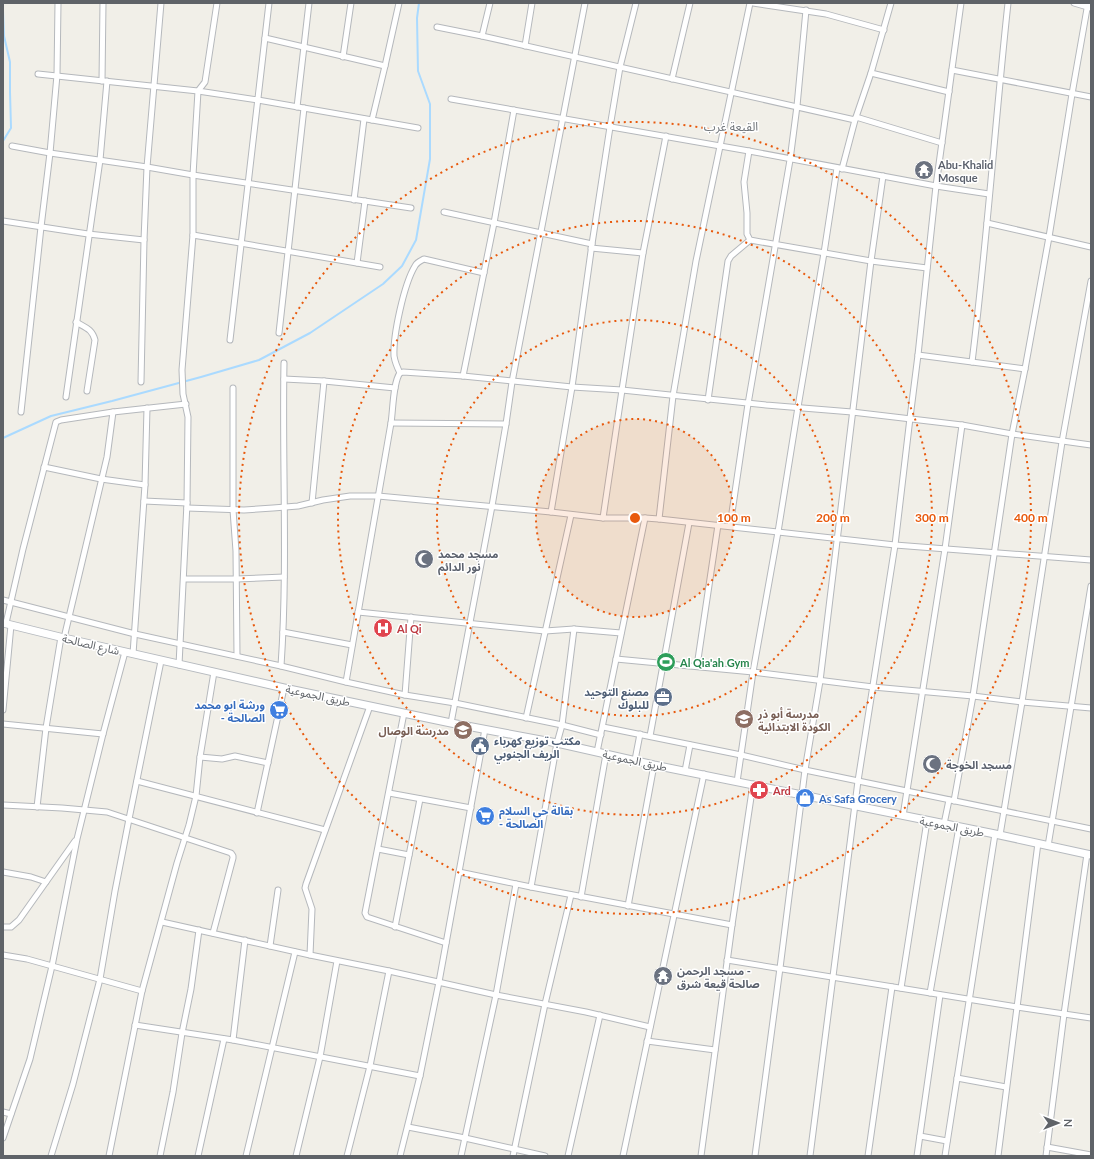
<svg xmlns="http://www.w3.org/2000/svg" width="1094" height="1159" font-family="Lato,'Noto Sans Arabic',sans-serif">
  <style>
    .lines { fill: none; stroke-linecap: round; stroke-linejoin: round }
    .stream { stroke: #aadaff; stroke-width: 2 }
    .minor-casing { stroke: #b5b8bc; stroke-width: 7 }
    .secondary-casing { stroke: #b6babf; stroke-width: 9 }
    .minor { stroke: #fff; stroke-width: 5 }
    .secondary { stroke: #fff; stroke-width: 7 }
    .ring { fill: none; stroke: #e8590c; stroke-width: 2; stroke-dasharray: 2 4 }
    .labels { text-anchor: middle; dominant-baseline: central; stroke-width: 3; stroke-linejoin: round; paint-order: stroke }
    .worship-label { font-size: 11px; font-weight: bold; fill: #5b616d; stroke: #fff; text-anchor: start }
    .health-label { font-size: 11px; font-weight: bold; fill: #be3a42; stroke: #fff; text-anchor: start }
    .street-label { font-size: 11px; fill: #5f6368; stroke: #fff }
    .leisure-label { font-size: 11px; font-weight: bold; fill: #27864d; stroke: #fff; text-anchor: start }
    .service-label { font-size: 11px; font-weight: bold; fill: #4e5e75; stroke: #fff; text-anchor: end }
    .shop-label { font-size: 11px; font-weight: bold; fill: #366cbe; stroke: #fff; text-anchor: start }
    .education-label { font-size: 11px; font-weight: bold; fill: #785e54; stroke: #fff; text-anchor: start }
    .neighbourhood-label { font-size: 12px; fill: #70757a; stroke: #fff }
    .centre { fill: #e8590c; stroke: #fff; stroke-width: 2 }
    .ring-label { font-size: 12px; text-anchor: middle; font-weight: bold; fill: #e8590c; stroke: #fff; stroke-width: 3; stroke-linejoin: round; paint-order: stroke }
  </style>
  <rect width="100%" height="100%" fill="#f1efe8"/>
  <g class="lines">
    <g class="stream">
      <path d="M 3,11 L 4,36 L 10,62 L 10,92 L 11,128 L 3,141"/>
      <path d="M 3,438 L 51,416 L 112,401 L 201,377 L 259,360 L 310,333 L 383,284 L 402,266 L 416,240 L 430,159 L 430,104 L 418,71 L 417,18 L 419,3"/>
    </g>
    <g class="minor-casing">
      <g id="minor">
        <path d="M 753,3 L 826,14 L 884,30"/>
        <path d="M 1074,3 L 1091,8"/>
        <path d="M 437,27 L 482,36 L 855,120"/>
        <path d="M 482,36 L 490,3"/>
        <path d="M 265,38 L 385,66"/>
        <path d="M 525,46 L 532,3"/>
        <path d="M 343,57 L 351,3"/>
        <path d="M 952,70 L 1091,97"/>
        <path d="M 871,73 L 949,92"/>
        <path d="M 38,74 L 198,91 L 258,100 L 418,128"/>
        <path d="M 672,79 L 690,3"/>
        <path d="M 102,81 L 103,3"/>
        <path d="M 451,99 L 749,151 L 936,186 L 989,194"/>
        <path d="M 297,107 L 309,3"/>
        <path d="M 856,117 L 942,143"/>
        <path d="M 372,120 L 385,66 L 399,3"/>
        <path d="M 12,146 L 50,153 L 147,167 L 193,175 L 411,208"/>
        <path d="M 749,151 L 744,182 L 747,213 L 747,234 L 750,240 L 871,261 L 927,268"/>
        <path d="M 842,169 L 855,120 L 871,73 L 891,3"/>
        <path d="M 354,200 L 364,119"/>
        <path d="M 444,212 L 592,244"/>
        <path d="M 3,221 L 88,234 L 144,240"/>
        <path d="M 987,223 L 1091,247"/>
        <path d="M 193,235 L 380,267"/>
        <path d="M 591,248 L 643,253"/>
        <path d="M 357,263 L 365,201"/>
        <path d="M 76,322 C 86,328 92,329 95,340 L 87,391"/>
        <path d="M 279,333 C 288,258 295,183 304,108"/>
        <path d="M 230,340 L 269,3"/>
        <path d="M 918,355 L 1025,369"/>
        <path d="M 972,362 C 987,243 995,123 1008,3"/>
        <path d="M 400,373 L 403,372 L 463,376 L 572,387 L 622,390 L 766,405 L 852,412 L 962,425 L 1012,434 L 1091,445"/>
        <path d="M 400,373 C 397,367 395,362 394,356 C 393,335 404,284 415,266 C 417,262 420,261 424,259 L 484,273"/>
        <path d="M 463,376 L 494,223 L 514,110"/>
        <path d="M 284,379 L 324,381 L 395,388"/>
        <path d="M 141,382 L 144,240 L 147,167 L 161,3"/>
        <path d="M 233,388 L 233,510 L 236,551 L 237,656"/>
        <path d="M 66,397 L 100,160 L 107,81"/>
        <path d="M 708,400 L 728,261 L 731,256 L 750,240"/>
        <path d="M 21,412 L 41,227 L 50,153 L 57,75 L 58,3"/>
        <path d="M 391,423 L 506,424"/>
        <path d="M 44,467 L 101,479 L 145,485"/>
        <path d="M 144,501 L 187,503"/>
        <path d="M 312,503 L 324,381"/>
        <path d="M 187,508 L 244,510 L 273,508 L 298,506 L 323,500 L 350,496 L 378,496 L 551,512 L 603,518 L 645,518 L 659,519 L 895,545 L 1091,560"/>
        <path d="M 551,512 L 572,387 L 592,244 L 610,127 L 620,67 L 636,3"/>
        <path d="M 603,518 L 622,390 L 643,253 L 666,136"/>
        <path d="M 659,519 L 673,396 L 696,261 L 750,3"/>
        <path d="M 730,526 L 748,404 L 790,160 L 797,106 L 806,10"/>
        <path d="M 184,579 L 236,579 L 284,577"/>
        <path d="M 3,600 L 135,634 L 281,666 L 346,682 L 405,695 L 455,703 L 562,725 L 601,735"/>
        <path d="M 358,612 L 545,631 L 574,629 L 621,633"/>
        <path d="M 6,623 L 23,549 L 56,422 L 61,420 L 113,412 L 186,404"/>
        <path d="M 283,632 L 352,645"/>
        <path d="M 64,638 L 107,457 L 113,412"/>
        <path d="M 133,654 L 145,485 L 147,408"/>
        <path d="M 616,659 L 753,672 L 873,687 L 973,696 L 1022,702 L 1091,708"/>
        <path d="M 179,665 L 187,503 L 188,417 L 183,394 L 182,370 L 193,235 L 193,175 L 198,91 L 205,82 L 217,3"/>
        <path d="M 281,666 C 288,565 282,464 284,363"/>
        <path d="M 697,666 L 718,525"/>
        <path d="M 346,682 L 391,423 C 393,411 393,382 400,373"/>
        <path d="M 405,695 L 411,617"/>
        <path d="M 3,710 L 11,625"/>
        <path d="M 404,713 L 365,913 L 367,917 L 446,943"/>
        <path d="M 526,718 L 571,515"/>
        <path d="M 451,723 L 492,506 L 506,424 L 512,382 L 585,3"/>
        <path d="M 3,724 L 103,734"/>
        <path d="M 603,727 L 741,755 L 805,770 L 1091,829"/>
        <path d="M 650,736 L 689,523"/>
        <path d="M 597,752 L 645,518"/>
        <path d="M 200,757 L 222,759 L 235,756 L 268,763"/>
        <path d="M 635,760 L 640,734"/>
        <path d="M 685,771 L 690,745"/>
        <path d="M 137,781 L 325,830"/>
        <path d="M 737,782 L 753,672 L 778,532 L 798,407 L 824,253 L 837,168"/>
        <path d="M 389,793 L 471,808"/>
        <path d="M 954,801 L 973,696 L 1012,434 L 1025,369 L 1049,237 L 1072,94 L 1088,3"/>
        <path d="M 3,805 L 62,808 L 107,812 L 231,853 L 233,856 L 233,858 L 213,933"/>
        <path d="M 37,807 L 46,728 L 61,637"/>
        <path d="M 257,813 L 284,688"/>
        <path d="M 903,816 L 945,549 L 962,425"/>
        <path d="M 944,824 L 949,800"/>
        <path d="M 1000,835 L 1022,702 L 1062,442 L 1091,281"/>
        <path d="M 1048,846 L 1091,586"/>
        <path d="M 378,849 L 409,855"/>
        <path d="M 3,872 L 31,877 L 46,882"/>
        <path d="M 459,872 L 531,887 L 732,925"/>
        <path d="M 531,887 L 557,743 L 562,725 L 574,629"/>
        <path d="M 581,897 L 606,754"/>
        <path d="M 628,906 L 654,765"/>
        <path d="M 162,922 L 310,955 L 389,971 L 496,995 L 586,1012 L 650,1027"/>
        <path d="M 3,927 L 11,927 L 19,920 L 75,841"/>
        <path d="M 395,927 L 420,799"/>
        <path d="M 270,946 L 278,890"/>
        <path d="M 3,955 L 27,959 L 142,991"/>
        <path d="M 310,955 L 312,909 L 305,888 L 306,884 L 370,706"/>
        <path d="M 727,960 L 1017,1007 L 1091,1018"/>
        <path d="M 901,988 L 927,821"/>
        <path d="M 930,993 L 959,827"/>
        <path d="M 135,1025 L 233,1040 L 420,1076"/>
        <path d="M 233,1040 L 245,940"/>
        <path d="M 647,1041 L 715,1050"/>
        <path d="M 957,1078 L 1006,1087"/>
        <path d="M 3,1112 L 11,1114"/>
        <path d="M 408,1127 L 465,1138 L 545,1156"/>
        <path d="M 920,1136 L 947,1141"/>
        <path d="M 3,1138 L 30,1059 L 52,966 L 77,839 L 103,734 L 125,652"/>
        <path d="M 1047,1147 L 1091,1155"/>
        <path d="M 51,1156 L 73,1084 L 100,979 L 115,891 L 129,819 L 161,661"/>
        <path d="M 109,1156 L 142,991 L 177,863 L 189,825 L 196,796 L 200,757 L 214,672"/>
        <path d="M 160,1156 L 173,1092 L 182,1033 L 191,989 L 199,930"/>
        <path d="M 198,1156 L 224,1039"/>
        <path d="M 246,1156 L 295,952"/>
        <path d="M 296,1156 L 320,1057 L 337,961"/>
        <path d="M 347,1156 L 370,1066 L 389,971"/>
        <path d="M 400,1156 L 420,1076 L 439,982 L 485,729"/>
        <path d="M 461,1156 L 496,995 L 516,884"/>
        <path d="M 513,1156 L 545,1004 L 571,895"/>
        <path d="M 568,1156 L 600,1015"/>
        <path d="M 623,1156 L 704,774"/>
        <path d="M 701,1156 L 732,925 L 753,784"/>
        <path d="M 755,1156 L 780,968 L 805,770 L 820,681 L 871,261 L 883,176"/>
        <path d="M 810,1156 L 858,781 L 895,545 L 910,418 L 918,355 L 936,186 L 961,3"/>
        <path d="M 868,1156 L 892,987"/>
        <path d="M 917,1156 L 940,995"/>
        <path d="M 945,1156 L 995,834"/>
        <path d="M 998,1156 L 1038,843"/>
        <path d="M 1046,1156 L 1064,1014 L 1087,854"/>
      </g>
    </g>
    <g class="secondary-casing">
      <path id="secondary" d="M 3,623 L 64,638 L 284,688 L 451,723 L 557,743 L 654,765 L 995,834 L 1091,855"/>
    </g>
    <use href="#minor" class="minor"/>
    <use href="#secondary" class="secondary"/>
  </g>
  <circle cx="635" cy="518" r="99" fill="#e8590c" fill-opacity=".12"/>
  <g class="ring">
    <circle cx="635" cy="518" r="99"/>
    <circle cx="635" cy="518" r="198"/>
    <circle cx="635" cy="518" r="297"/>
    <circle cx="635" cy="518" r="396"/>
  </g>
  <defs>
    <g id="temple-disc" transform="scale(1)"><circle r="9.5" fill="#6b7280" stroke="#fff"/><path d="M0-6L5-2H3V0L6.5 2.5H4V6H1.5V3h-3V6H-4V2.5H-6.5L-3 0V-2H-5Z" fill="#fff"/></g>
    <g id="mosque-disc" transform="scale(1)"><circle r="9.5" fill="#6b7280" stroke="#fff"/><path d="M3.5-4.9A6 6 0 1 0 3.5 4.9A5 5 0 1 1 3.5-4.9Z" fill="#fff"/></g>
    <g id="hospital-disc" transform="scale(1)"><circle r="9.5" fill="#e0444e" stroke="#fff"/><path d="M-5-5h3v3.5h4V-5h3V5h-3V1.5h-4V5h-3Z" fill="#fff"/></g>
    <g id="stadium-disc" transform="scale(1)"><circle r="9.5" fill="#2e9e5b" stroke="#fff"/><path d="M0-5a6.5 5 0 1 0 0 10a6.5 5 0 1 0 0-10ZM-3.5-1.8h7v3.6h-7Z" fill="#fff"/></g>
    <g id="office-disc" transform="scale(1)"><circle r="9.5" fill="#5c6f8a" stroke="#fff"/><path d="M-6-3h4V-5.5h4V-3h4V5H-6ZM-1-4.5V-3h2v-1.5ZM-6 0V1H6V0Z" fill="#fff"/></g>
    <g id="supermarket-disc" transform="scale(1)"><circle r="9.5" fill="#3f7fe0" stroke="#fff"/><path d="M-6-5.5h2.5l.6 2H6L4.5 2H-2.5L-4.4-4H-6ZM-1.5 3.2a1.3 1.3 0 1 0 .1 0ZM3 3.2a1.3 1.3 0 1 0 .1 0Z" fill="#fff"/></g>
    <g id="school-disc" transform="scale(1)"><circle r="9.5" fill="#8d6e63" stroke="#fff"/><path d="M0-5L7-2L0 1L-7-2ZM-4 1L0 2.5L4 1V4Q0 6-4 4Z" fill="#fff"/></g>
    <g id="civic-disc" transform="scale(1)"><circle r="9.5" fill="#5c6f8a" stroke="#fff"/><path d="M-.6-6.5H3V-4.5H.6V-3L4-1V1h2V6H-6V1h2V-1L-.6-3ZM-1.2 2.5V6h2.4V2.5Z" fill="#fff"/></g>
    <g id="pharmacy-disc" transform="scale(1)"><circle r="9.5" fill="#e0444e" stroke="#fff"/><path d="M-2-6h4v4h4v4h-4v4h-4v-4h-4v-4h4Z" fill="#fff"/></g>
    <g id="shop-disc" transform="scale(1)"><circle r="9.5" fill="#3f7fe0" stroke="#fff"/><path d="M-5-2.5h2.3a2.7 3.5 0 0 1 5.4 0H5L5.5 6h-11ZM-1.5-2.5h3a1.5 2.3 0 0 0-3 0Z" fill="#fff"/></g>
  </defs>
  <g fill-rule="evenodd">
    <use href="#temple-disc" x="924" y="170"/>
    <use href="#mosque-disc" x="424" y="559"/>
    <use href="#hospital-disc" x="383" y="628"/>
    <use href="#stadium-disc" x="666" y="662"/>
    <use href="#office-disc" x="663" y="697"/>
    <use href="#supermarket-disc" x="279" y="710"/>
    <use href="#school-disc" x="744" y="719"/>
    <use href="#school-disc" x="463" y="730"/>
    <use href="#civic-disc" x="480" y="746"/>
    <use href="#mosque-disc" x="932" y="764"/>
    <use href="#pharmacy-disc" x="759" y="790"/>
    <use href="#shop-disc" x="805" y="798"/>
    <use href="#supermarket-disc" x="485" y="816"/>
    <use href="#temple-disc" x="663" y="976"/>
  </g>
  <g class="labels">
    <g class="worship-label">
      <text x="938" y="164">Abu-Khalid<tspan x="938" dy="13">Mosque</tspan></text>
      <text x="438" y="553">مسجد محمد<tspan x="438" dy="13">نور الدائم</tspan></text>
      <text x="946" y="764">مسجد الخوجة</text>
      <text x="677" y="970">مسجد الرحمن -<tspan x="677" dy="13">صالحة قيعة شرق</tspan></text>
    </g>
    <g class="health-label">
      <text x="397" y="628">Al Qi</text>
      <text x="773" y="790">Ard</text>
    </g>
    <g class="street-label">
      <text transform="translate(91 644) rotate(13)">شارع الصالحة</text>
      <text transform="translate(318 695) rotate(12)">طريق الجموعية</text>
      <text transform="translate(635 760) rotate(12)">طريق الجموعية</text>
      <text transform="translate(952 826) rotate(11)">طريق الجموعية</text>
    </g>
    <g class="leisure-label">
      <text x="680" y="662">Al Qia'ah Gym</text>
    </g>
    <g class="service-label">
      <text x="649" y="691">مصنع التوحيد<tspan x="649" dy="13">للبلوك</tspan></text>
      <text x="494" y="740" text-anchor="start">مكتب توزيع كهرباء<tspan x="494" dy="13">الريف الجنوبي</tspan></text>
    </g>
    <g class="shop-label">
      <text x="265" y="704" text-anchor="end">ورشة ابو محمد<tspan x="265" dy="13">- الصالحة</tspan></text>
      <text x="819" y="798">As Safa Grocery</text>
      <text x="499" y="810">بقالة حي السلام<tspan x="499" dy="13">- الصالحة</tspan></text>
    </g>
    <g class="education-label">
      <text x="758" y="713">مدرسة أبو ذر<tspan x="758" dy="13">الكودة الابتدائية</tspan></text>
      <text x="449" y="730" text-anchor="end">مدرسة الوصال</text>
    </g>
    <g class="neighbourhood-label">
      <text x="731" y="126">القيعة غرب</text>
    </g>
  </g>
  <circle cx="635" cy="518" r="6" class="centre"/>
  <g class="ring-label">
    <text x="734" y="522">100 m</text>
    <text x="833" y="522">200 m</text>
    <text x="932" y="522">300 m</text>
    <text x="1031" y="522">400 m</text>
  </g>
  <rect width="1094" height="1159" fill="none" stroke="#5f6368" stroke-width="8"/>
  <g transform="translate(1058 1123) rotate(90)" stroke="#ffffff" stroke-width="3" paint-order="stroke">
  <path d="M0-3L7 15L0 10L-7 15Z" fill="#5f6368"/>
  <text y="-6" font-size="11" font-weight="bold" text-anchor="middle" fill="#5f6368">N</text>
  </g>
</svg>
